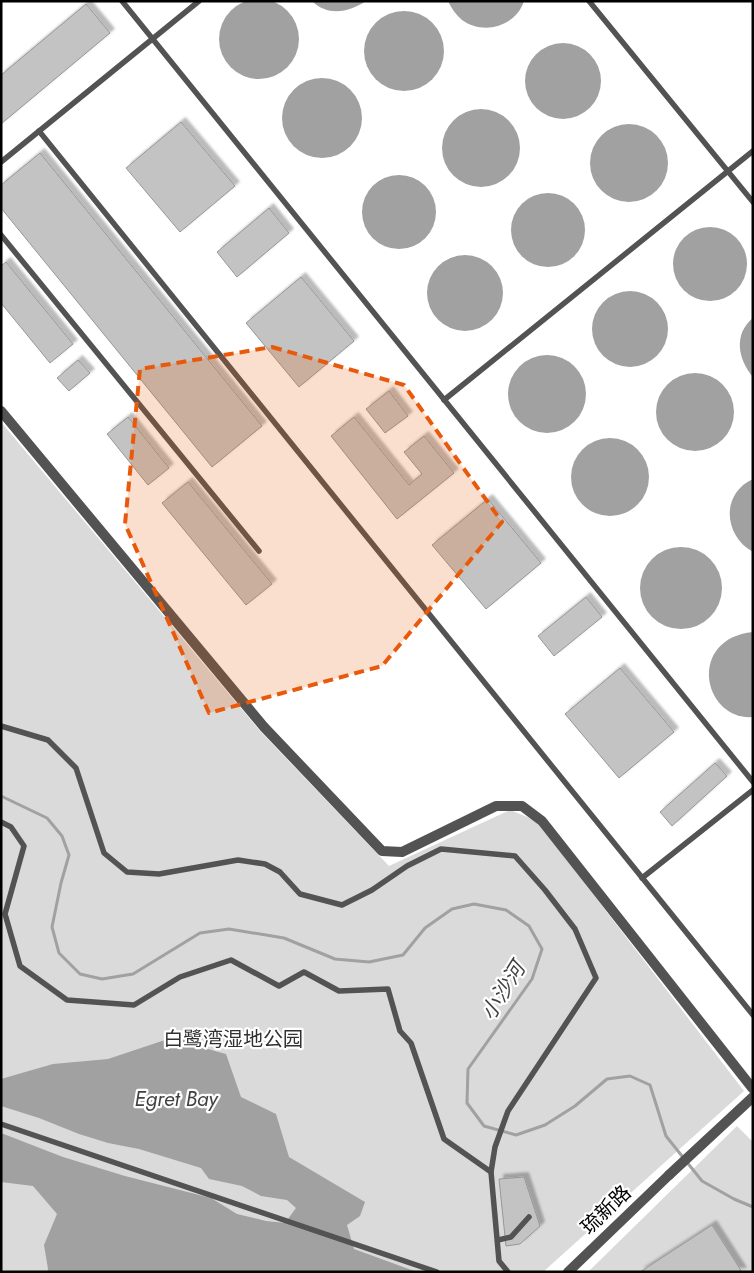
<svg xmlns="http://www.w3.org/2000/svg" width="754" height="1273" font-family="Jost,'Noto Sans SC',sans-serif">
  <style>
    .green { fill: #dadada }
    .water { fill: #a1a1a1 }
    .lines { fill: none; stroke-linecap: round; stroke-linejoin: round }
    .stream { stroke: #a1a1a1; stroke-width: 3 }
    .building { fill: #c3c3c3; stroke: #979797; filter: url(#shadow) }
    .service { stroke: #535353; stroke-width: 5.5 }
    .minor { stroke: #535353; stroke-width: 10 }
    .tertiary { stroke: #535353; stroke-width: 10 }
    .marked { fill: #e8590c; fill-opacity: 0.2; stroke: #e8590c; stroke-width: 4; stroke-dasharray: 10 6; stroke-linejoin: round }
    .labels { text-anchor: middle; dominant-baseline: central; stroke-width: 4.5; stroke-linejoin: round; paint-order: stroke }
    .park-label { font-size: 20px; fill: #313131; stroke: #fff }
    .street-label { font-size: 20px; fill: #000; stroke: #fff }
    .water-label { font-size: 21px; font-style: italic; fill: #424242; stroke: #fff }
  </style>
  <defs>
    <filter id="shadow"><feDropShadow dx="4.5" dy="-4.5" stdDeviation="1" flood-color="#0004"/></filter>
  </defs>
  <rect width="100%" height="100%" fill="#fff"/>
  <g class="green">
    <path d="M 1,422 L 260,731 L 389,866 L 510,810 L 537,821 L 744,1091 L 543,1272 L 1,1272 Z"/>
    <path d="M 737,1126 L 753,1142 L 753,1272 L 588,1272 Z"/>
  </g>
  <g class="water">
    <circle cx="259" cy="39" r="40"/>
    <path d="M 312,1 L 366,1 C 350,12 328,17 312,1 Z"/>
    <path d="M 448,1 L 524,1 C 516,26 484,36 462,20 C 456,15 452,9 448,1 Z"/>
    <circle cx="404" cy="51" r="40"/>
    <circle cx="563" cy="81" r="38"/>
    <circle cx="322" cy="118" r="40"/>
    <circle cx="481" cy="148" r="39"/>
    <circle cx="629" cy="163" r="39"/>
    <circle cx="399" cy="212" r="37"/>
    <circle cx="548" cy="230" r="37"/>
    <circle cx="710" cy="264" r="37"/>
    <circle cx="465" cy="293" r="38"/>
    <circle cx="630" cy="329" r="38"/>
    <path d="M 753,318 L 753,377 C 738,360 733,334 753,318 Z"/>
    <circle cx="547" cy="394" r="39"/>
    <circle cx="695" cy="412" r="39"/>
    <circle cx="610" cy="477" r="39"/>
    <path d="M 753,479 L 753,552 C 724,536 720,494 753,479 Z"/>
    <circle cx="681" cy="588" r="41"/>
    <path d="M 753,632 L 753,717 C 703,721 686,639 753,632 Z"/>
    <path d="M 177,1036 L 208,1049 L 226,1054 L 241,1097 L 276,1114 L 289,1157 L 365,1202 L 360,1216 L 347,1225 L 354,1249 L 417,1272 L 47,1272 L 48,1269 L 44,1245 L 57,1214 L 33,1186 L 1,1182 L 1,1133 L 63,1157 L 125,1176 L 211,1198 L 237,1214 L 266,1221 L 285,1223 L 296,1208 L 287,1200 L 261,1196 L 242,1186 L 209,1179 L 201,1168 L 139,1149 L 108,1143 L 79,1134 L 39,1118 L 1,1106 L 1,1079 L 53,1064 L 108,1059 Z"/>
  </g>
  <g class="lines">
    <path class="stream" d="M 1,796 L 47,818 L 62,836 L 69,855 L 61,883 L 52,927 L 59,953 L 80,974 L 102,979 L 133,974 L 200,933 L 229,929 L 284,938 L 335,959 L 369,962 L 403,955 L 425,928 L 452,909 L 474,904 L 506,910 L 529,926 L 542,949 L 532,979 L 468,1069 L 467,1103 L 484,1126 L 516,1135 L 545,1125 L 575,1106 L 607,1079 L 630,1076 L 650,1085 L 666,1136 L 702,1181 L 734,1199 L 753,1207"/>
  </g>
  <g class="building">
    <path d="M 86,4 L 110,33 L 1,124 L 1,75 Z"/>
    <path d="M 181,122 L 235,186 L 180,232 L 126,168 Z"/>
    <path d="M 40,153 L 262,426 L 212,467 L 1,208 L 1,185 Z"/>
    <path d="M 269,208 L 289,233 L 237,277 L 217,252 Z"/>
    <path d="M 6,262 L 73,344 L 50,363 L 1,303 L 1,266 Z"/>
    <path d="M 301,277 L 354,341 L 299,387 L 246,323 Z"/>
    <path d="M 78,360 L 90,373 L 69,391 L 57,378 Z"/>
    <path d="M 389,391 L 408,416 L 385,433 L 366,409 Z"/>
    <path d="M 128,417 L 169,468 L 148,485 L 107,434 Z"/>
    <path d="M 354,417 L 409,485 L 422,474 L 404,452 L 424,436 L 454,473 L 397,519 L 331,436 Z"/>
    <path d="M 188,482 L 272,584 L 246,605 L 162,503 Z"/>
    <path d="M 488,499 L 541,563 L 486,609 L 432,545 Z"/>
    <path d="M 586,597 L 602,617 L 554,656 L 538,636 Z"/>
    <path d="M 620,668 L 674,732 L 619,778 L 565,714 Z"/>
    <path d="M 715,763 L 727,776 L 672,826 L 660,812 Z"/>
    <path d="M 524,1177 L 540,1226 L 520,1244 L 506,1246 L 499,1179 Z"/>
    <path d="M 712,1225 L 742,1272 L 640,1272 Z"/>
  </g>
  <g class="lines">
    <g class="service">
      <path d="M 122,1 L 753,782"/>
      <path d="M 589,1 L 753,202"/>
      <path d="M 39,131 L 753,1015"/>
      <path d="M 1,162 L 199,1"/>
      <path d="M 1,235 L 259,551"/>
      <path d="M 444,400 L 753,151"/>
      <path d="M 1,726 L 48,740 L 76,768 L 104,853 L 127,872 L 159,874 L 238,860 L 265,864 L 280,872 L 300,894 L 342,905 L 372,890 L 407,866 L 441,849 L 515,856 L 545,890 L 575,929 L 596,978 L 508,1111 L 495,1147 L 491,1172 L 499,1261 L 508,1272"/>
      <path d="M 1,822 L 11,827 L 24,846 L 5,914 L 20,966 L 67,1000 L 134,1005 L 180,977 L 231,960 L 279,986 L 304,972 L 339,991 L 388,989 L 400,1031 L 411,1043 L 444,1139 L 491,1172"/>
      <path d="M 642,878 L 753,790"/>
      <path d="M 1,1124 L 437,1272"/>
      <path d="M 498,1240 L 511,1237 L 529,1217"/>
    </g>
    <g class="minor">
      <path d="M 1,411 L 264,727 L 382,851 L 402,852 L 496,806 L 522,806 L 542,821 L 753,1089"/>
      <path d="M 669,1175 L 753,1097"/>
    </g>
    <path class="tertiary" d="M 568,1272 L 669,1175"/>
  </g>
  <path class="marked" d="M 272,347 L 404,385 L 502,522 L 382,666 L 209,713 L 125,524 L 140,369 Z"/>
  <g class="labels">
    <g class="park-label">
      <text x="233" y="1039">白鹭湾湿地公园</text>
    </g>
    <g class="street-label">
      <text transform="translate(606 1210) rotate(-44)">琉新路</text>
    </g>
    <g class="water-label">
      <text transform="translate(503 991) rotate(-58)">小沙河</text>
      <text x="176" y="1099">Egret Bay</text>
    </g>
  </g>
  <rect width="754" height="1273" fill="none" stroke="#000000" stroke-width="5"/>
</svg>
